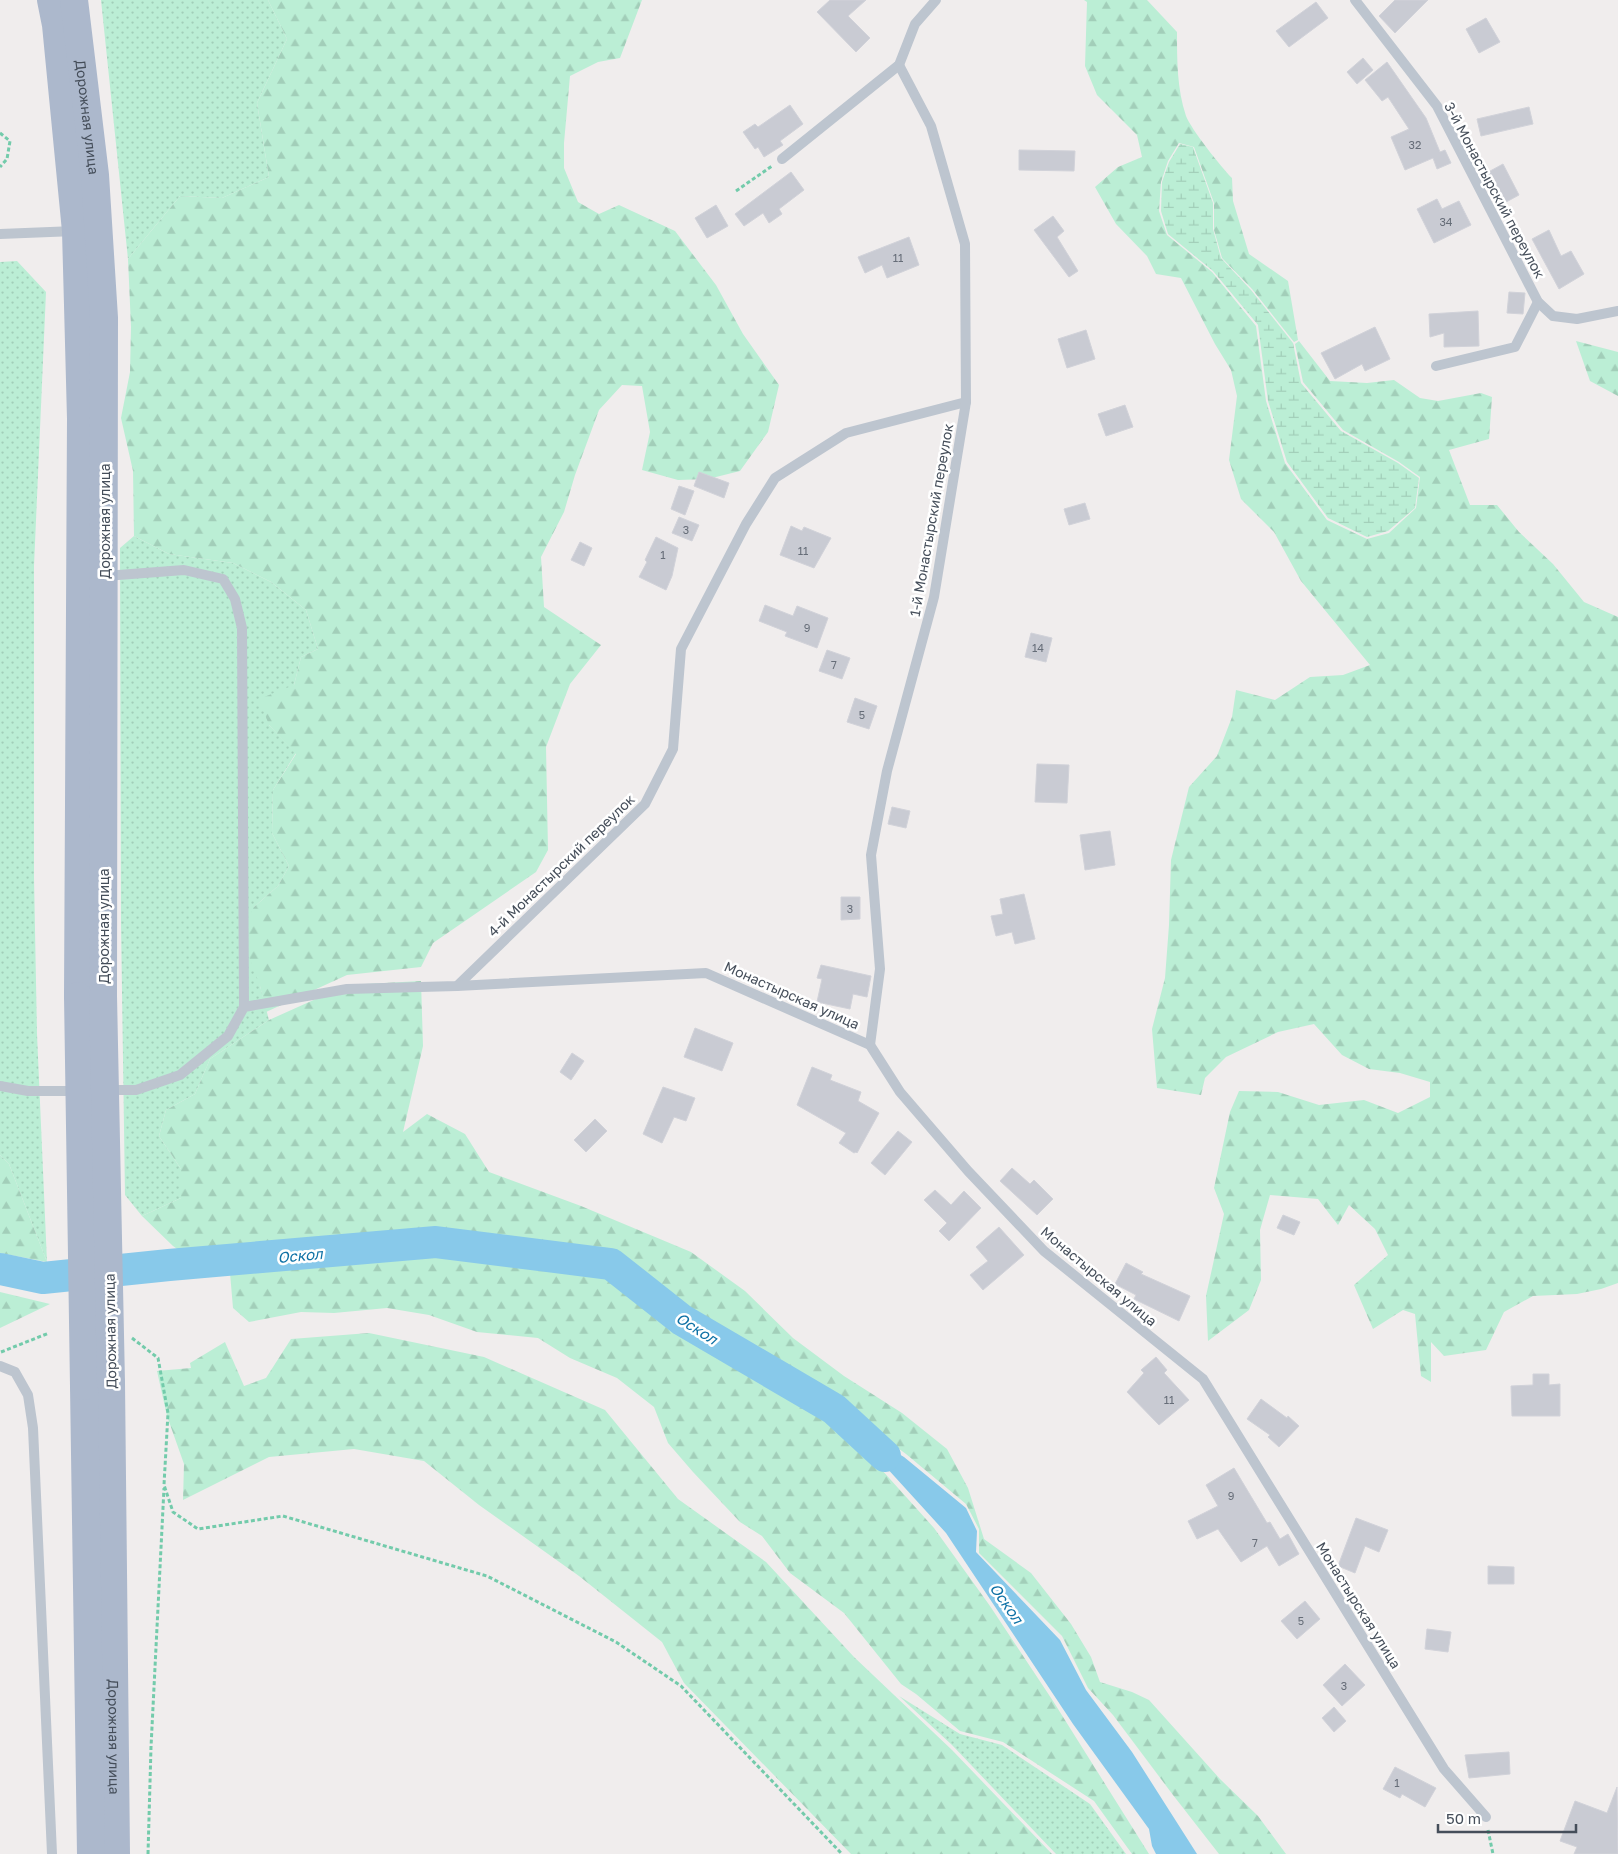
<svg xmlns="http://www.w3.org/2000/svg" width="1618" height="1854" font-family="'Golos Text',sans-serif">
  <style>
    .grass { fill: url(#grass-dots) }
    .forest { fill: url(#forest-firs) }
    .wetland { fill: url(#wetland-marsh) }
    .water { fill: #88c9ea }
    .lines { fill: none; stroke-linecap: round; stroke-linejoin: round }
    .river { stroke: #88c9ea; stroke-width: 32 }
    .building { fill: #c9cbd3; stroke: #d1d2d9 }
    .path { stroke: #73cbab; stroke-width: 3; stroke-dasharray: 4 2.5; stroke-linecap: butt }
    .service { stroke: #bdc5cf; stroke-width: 10 }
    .primary { stroke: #acb8cc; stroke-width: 28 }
    .primary-bridge { stroke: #acb8cc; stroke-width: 28 }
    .labels { text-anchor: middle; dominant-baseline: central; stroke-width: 5; stroke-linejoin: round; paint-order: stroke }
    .number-label { font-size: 11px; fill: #666d78 }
    .street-label { font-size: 14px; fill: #454e5a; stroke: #fff }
    .water-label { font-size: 15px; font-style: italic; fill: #0e71a5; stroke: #fff }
  </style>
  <defs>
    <pattern id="grass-dots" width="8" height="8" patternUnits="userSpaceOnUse" patternTransform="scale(1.25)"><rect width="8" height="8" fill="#bbeed5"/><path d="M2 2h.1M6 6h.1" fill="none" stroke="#a2ceb9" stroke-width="1.8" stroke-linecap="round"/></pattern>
    <pattern id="forest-firs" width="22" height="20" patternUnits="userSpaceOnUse" patternTransform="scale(1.25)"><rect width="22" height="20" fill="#bbeed5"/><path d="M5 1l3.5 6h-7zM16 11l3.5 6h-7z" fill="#a2ceb9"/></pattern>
    <pattern id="wetland-marsh" width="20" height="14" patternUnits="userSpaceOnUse" patternTransform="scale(1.25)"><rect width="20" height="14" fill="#bbeed5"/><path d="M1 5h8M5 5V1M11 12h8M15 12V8" fill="none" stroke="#a2ceb9"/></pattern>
  </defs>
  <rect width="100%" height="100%" fill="#f0eded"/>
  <g class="grass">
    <path d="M 101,0 L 268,0 L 287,39 L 257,103 L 269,177 L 222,198 L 180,196 L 128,259 Z"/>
    <path d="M 17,261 L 46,292 L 34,566 L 34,877 L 37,1034 L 47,1262 L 9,1164 L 0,1155 L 0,262 Z"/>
    <path d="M 134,536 L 169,554 L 233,563 L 271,582 L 306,610 L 318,649 L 301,657 L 294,685 L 269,725 L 296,753 L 273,790 L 272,833 L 289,866 L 278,886 L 254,907 L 260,986 L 269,1020 L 210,1059 L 195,1094 L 166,1110 L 159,1136 L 181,1169 L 181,1198 L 142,1216 L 125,1195 L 121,923 L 120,548 Z"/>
    <path d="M 899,1696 L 960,1734 L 1002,1745 L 1090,1804 L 1126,1854 L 1056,1854 L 952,1745 Z"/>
  </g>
  <g class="forest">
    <path d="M 268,0 L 642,0 L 620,58 L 598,62 L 570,76 L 564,143 L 564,168 L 578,202 L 599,214 L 619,205 L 675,231 L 716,285 L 743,334 L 779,385 L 768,432 L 740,471 L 708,479 L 678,480 L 642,470 L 650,432 L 642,386 L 622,385 L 599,410 L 575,475 L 564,512 L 541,557 L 544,607 L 601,645 L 570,684 L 546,747 L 548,850 L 536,872 L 433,943 L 421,967 L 347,975 L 266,1012 L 260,986 L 240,933 L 254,907 L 278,886 L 289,866 L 272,833 L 273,790 L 296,754 L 269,725 L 259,699 L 294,685 L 301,657 L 318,649 L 306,610 L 271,582 L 233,563 L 169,554 L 134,536 L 133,471 L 121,418 L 130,372 L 131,327 L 128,259 L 180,196 L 222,198 L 269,177 L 257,103 L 287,39 Z"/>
    <path d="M 1084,0 L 1147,0 L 1177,32 C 1177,60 1177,89 1186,116 C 1191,129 1221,167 1232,178 L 1233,201 L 1249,254 L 1288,281 L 1298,340 L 1294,342 L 1252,289 L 1222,258 L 1214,230 L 1214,203 L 1194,147 L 1179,143 L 1168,161 L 1161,182 L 1159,211 L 1167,235 L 1212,272 L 1256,326 L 1266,401 L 1285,463 L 1327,520 L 1367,539 L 1389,533 L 1416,508 L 1420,477 L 1399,462 L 1343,430 L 1303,382 L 1295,344 L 1299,341 L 1330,381 L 1367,383 L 1394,380 L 1420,398 L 1438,401 L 1481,393 L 1492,397 L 1489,439 L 1449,450 L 1470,505 L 1497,505 L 1519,532 L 1553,564 L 1584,602 L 1618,617 L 1618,1283 L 1601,1289 L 1577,1294 L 1533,1296 L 1504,1312 L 1486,1350 L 1444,1356 L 1431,1342 L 1431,1382 L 1421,1376 L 1415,1314 L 1403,1310 L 1373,1329 L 1354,1285 L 1388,1255 L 1375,1229 L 1349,1205 L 1338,1225 L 1318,1199 L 1270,1195 L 1260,1230 L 1261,1280 L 1249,1310 L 1208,1341 L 1206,1296 L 1224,1214 L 1214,1188 L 1230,1112 L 1239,1091 L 1278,1092 L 1319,1105 L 1364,1100 L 1398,1113 L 1430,1097 L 1430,1082 L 1400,1073 L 1369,1069 L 1342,1055 L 1314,1024 L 1278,1032 L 1226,1057 L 1205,1078 L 1201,1095 L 1157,1088 L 1152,1029 L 1165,978 L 1169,925 L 1171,860 L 1189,787 L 1217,756 L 1232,717 L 1236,690 L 1275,700 L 1310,677 L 1343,675 L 1370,665 L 1301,581 L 1274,532 L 1241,499 L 1229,460 L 1237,396 L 1231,370 L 1215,344 L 1181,278 L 1156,274 L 1147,256 L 1116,224 L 1095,187 L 1118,167 L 1142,157 L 1137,135 L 1097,95 L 1085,66 L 1087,2 Z"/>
    <path d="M 1576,341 L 1618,352 L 1618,396 L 1590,381 Z"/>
    <path d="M 421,981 L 423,1046 L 403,1132 L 427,1114 L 465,1134 L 489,1172 L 581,1206 L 691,1252 L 745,1291 L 793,1338 L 844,1376 L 902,1413 L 947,1449 L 968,1488 L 984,1539 L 1031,1573 L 1071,1624 L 1091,1657 L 1100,1682 L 1132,1692 L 1149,1700 L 1220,1779 L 1258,1816 L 1286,1854 L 1219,1854 L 1173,1795 L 1113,1715 L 1088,1688 L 1062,1636 L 979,1553 L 979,1529 L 966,1504 L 906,1454 L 838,1404 L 686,1314 L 612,1258 L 437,1236 L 193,1260 L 173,1246 L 142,1216 L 181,1198 L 181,1169 L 159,1136 L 166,1110 L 195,1094 L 210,1059 L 269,1020 L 347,985 Z"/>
    <path d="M 0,1155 L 9,1164 L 47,1262 L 0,1253 Z"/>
    <path d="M 448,1255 L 608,1275 L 672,1325 L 814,1407 L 872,1459 L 934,1528 L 990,1606 L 1053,1701 L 1149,1854 L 1132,1854 L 1094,1801 L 1003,1742 L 960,1731 L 916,1694 L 901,1684 L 844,1613 L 790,1573 L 762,1536 L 740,1522 L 693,1472 L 668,1443 L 654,1407 L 617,1378 L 570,1358 L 538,1338 L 477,1332 L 429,1315 L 387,1308 L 334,1313 L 301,1312 L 249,1322 L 233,1308 L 230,1273 Z"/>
    <path d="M 0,1292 L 50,1304 L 0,1328 Z"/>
    <path d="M 369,1333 L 484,1357 L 605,1410 L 678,1499 L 766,1562 L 854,1657 L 952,1750 L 1052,1854 L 851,1854 L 684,1683 L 662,1642 L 579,1576 L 479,1505 L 424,1461 L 354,1449 L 269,1457 L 183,1500 L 184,1464 L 167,1416 L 157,1371 L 191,1368 L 190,1363 L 225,1342 L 244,1386 L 266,1378 L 291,1339 Z"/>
  </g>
  <path class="wetland" d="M 1180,144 L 1193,147 L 1213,203 L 1213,229 L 1221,258 L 1251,290 L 1293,343 L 1301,383 L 1341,431 L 1398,463 L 1419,478 L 1415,508 L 1388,531 L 1367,537 L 1328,518 L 1287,462 L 1268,401 L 1258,325 L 1213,271 L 1168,234 L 1161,211 L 1162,182 L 1169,162 Z"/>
  <path class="water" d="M 844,1421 L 904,1457 L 966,1508 L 977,1531 L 976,1552 L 1060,1640 L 1086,1690 L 1132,1752 L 1197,1854 L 1156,1854 L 1152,1846 L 1149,1829 L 1073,1724 L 946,1533 Z"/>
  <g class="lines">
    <path class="river" d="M 0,1269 L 43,1278 L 169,1265 L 436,1242 L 611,1264 L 682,1320 L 834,1409 L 885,1456"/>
  </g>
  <g class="building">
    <path d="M 830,0 L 866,0 L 848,16 L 870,38 L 856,52 L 817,12 Z"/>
    <path d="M 1395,0 L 1428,0 L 1395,33 L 1379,16 Z"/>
    <path d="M 1316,2 L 1328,18 L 1289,47 L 1276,31 Z"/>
    <path d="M 1486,18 L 1500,42 L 1479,53 L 1466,29 Z"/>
    <path d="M 1363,58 L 1373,70 L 1357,84 L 1347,72 Z"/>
    <path d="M 1387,62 L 1426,118 L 1440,152 L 1445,150 L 1451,163 L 1437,169 L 1433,158 L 1405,170 L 1391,137 L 1409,129 L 1388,97 L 1382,101 L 1365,80 Z"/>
    <path d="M 790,105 L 803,124 L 780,141 L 783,145 L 764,157 L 758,147 L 755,149 L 743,132 L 755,124 L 758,127 Z"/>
    <path d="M 1529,107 L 1533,124 L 1481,136 L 1477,119 Z"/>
    <path d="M 1019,150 L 1075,151 L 1074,171 L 1019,170 Z"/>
    <path d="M 1503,164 L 1519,195 L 1497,207 L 1481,176 Z"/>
    <path d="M 791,172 L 804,190 L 779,209 L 782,214 L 769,223 L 763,213 L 744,226 L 735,214 Z"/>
    <path d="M 1437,199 L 1442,209 L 1459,201 L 1471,225 L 1434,243 L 1417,209 Z"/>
    <path d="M 716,205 L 728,226 L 707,238 L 695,218 Z"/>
    <path d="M 1053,216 L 1064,231 L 1057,237 L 1078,271 L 1069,277 L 1034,230 Z"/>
    <path d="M 1549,230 L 1561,256 L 1571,251 L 1584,274 L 1559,289 L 1532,239 Z"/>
    <path d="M 909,237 L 919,265 L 887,278 L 882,265 L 865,273 L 858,257 Z"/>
    <path d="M 1509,292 L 1525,293 L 1523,314 L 1507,313 Z"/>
    <path d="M 1478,311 L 1479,346 L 1444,347 L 1444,333 L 1430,337 L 1429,314 Z"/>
    <path d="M 1375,327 L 1390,359 L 1365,371 L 1362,364 L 1335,379 L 1321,353 Z"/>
    <path d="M 1086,330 L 1095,359 L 1067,368 L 1058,339 Z"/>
    <path d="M 1125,405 L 1133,427 L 1106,436 L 1098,414 Z"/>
    <path d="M 699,472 L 729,483 L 724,498 L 694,486 Z"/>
    <path d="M 679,486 L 694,491 L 685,515 L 671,509 Z"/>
    <path d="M 1085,503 L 1090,519 L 1069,525 L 1064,509 Z"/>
    <path d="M 679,517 L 699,525 L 692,541 L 672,533 Z"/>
    <path d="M 791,526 L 802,531 L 804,527 L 831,538 L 814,568 L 780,555 Z"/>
    <path d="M 656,537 L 678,548 L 672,576 L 666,590 L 639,577 L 647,562 L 645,560 Z"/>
    <path d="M 580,542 L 592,548 L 584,566 L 571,560 Z"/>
    <path d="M 765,605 L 793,616 L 797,606 L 828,618 L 817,648 L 785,636 L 787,632 L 759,621 Z"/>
    <path d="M 1031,633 L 1052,638 L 1046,662 L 1025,657 Z"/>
    <path d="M 827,650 L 850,658 L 842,679 L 819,671 Z"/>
    <path d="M 855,698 L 877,706 L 869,729 L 847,722 Z"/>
    <path d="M 1037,764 L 1069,765 L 1067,803 L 1035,802 Z"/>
    <path d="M 892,807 L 910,811 L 906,828 L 888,824 Z"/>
    <path d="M 1110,831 L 1115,865 L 1085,870 L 1080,835 Z"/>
    <path d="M 1024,894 L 1035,939 L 1015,944 L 1012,932 L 996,936 L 991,916 L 1003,914 L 1000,899 Z"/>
    <path d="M 841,897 L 860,897 L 860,919 L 841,920 Z"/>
    <path d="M 821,965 L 871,976 L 867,997 L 853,994 L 850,1009 L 817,1002 L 822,979 L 817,978 Z"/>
    <path d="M 695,1028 L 733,1043 L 722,1071 L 684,1057 Z"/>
    <path d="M 572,1053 L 584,1061 L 571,1080 L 560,1072 Z"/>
    <path d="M 812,1067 L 832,1075 L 830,1080 L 861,1092 L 858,1101 L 879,1113 L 857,1153 L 856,1152 L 854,1153 L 839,1143 L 846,1133 L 797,1105 Z"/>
    <path d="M 663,1087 L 695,1098 L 686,1121 L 674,1117 L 662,1143 L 643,1134 Z"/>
    <path d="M 595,1119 L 607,1131 L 586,1152 L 574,1140 Z"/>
    <path d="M 898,1131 L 912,1142 L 885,1175 L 871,1163 Z"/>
    <path d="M 1012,1168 L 1030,1184 L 1034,1180 L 1053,1199 L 1037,1215 L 1000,1181 Z"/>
    <path d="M 935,1190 L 951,1205 L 964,1191 L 981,1208 L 949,1241 L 939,1231 L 947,1223 L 924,1200 Z"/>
    <path d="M 1283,1215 L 1300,1222 L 1294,1235 L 1277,1228 Z"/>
    <path d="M 999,1227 L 1024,1255 L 983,1290 L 970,1275 L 988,1261 L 976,1247 Z"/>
    <path d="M 1126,1263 L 1143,1272 L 1141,1274 L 1190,1296 L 1179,1321 L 1134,1299 L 1136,1295 L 1115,1284 Z"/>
    <path d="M 1156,1357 L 1167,1370 L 1164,1373 L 1189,1400 L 1159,1425 L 1127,1392 L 1144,1373 L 1141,1370 Z"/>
    <path d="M 1533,1374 L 1549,1374 L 1549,1385 L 1560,1384 L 1560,1416 L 1512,1416 L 1511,1386 L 1533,1385 Z"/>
    <path d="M 1261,1399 L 1287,1418 L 1288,1416 L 1299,1426 L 1279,1447 L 1268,1437 L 1270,1435 L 1247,1419 Z"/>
    <path d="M 1234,1468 L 1267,1523 L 1270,1522 L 1280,1539 L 1288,1534 L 1299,1554 L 1279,1566 L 1267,1546 L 1241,1562 L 1218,1529 L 1197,1539 L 1188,1521 L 1218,1506 L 1206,1485 Z"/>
    <path d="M 1356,1518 L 1388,1530 L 1379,1552 L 1365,1546 L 1355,1573 L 1338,1566 Z"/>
    <path d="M 1488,1566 L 1514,1567 L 1514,1584 L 1488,1584 Z"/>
    <path d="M 1305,1601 L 1320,1619 L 1297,1639 L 1281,1621 Z"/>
    <path d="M 1427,1629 L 1451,1632 L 1448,1652 L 1425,1649 Z"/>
    <path d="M 1345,1664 L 1365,1685 L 1342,1706 L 1323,1685 Z"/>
    <path d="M 1334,1707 L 1346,1721 L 1334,1732 L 1322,1718 Z"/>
    <path d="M 1509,1752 L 1510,1774 L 1469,1778 L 1465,1755 Z"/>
    <path d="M 1395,1767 L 1436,1788 L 1425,1807 L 1402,1794 L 1400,1798 L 1383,1789 Z"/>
    <path d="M 1617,1787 L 1618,1854 L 1574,1854 L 1577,1847 L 1560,1841 L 1575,1801 L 1607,1813 Z"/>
  </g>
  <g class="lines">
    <g class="path">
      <path d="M 0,133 L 10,141 L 7,159 L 0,167"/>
      <path d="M 736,191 L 772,166"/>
      <path d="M 132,1338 L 158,1358 L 168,1413 L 164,1485 L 173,1512 L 198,1529 L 283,1516 L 487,1576 L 616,1642 L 681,1686 L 842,1854"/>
      <path d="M 1,1352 L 49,1333"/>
      <path d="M 1488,1830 L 1493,1854"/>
      <path d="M 148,1854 L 151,1747 L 164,1488"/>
    </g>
    <g class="service">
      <path d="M 1355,0 L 1437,106 L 1538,302 L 1553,316 L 1577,319 L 1618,311"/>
      <path d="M 782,159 L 899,65 L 915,24 L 936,0"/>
      <path d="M 0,234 L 75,231"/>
      <path d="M 1436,366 L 1515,347 L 1538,302"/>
      <path d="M 105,576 L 184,570 L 223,579 L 235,599 L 242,628 L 244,1007"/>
      <path d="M 457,986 L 645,804 L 673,749 L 681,649 L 746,524 L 775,478 L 846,433 L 966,402"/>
      <path d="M 870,1045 L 880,969 L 871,855 L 887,771 L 934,597 L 966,402 L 965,244 L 931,126 L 899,65"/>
      <path d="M 0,1086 L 28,1091 L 79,1091"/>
      <path d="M 106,1090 L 136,1090 L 180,1075 L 228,1036 L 244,1007 L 347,989 L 457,986 L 706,973 L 870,1045 L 900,1092 L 968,1171 L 1044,1251 L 1203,1379 L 1444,1769 L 1486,1817"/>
      <path d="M 0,1366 L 15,1372 L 28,1395 L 33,1428 L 52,1854"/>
    </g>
    <g class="primary">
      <path d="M 51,0 L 56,25 L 76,231 L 78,305 L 81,419 L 78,996"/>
      <path id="s1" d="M 74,0 L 95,175 L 104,318 L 103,996"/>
      <path id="s2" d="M 111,1383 L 116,1854"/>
      <path d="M 84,1386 L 91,1854"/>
    </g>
    <g class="primary-bridge">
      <path d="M 78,996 L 84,1386"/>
      <path d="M 103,996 L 111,1383"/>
    </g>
  </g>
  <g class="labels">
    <g class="number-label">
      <text x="1415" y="144">32</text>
      <text x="1446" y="221">34</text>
      <text x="898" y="257">11</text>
      <text x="686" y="529">3</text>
      <text x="803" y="550">11</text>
      <text x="663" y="554">1</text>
      <text x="807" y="627">9</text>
      <text x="1038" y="647">14</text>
      <text x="834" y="664">7</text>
      <text x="862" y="714">5</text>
      <text x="850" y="908">3</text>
      <text x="1169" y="1399">11</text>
      <text x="1231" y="1495">9</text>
      <text x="1255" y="1542">7</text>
      <text x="1301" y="1620">5</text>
      <text x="1344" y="1685">3</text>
      <text x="1397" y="1782">1</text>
    </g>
    <g class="street-label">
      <text stroke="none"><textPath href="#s1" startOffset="118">Дорожная улица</textPath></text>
      <text transform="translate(1495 190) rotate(62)">3-й Монастырский переулок</text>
      <text transform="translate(931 520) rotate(-80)">1-й Монастырский переулок</text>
      <text transform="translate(104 521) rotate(-90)">Дорожная улица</text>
      <text transform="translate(561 865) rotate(-44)">4-й Монастырский переулок</text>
      <text transform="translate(103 926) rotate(-90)">Дорожная улица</text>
      <text transform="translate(792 995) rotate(24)">Монастырская улица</text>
      <text transform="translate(1099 1276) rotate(40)">Монастырская улица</text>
      <text transform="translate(110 1331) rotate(-91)">Дорожная улица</text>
      <text transform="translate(1359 1605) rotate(58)">Монастырская улица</text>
      <text stroke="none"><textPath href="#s2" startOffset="354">Дорожная улица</textPath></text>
    </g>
    <g class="water-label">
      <text transform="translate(300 1255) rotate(-5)">Оскол</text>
      <text transform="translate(697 1328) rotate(32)">Оскол</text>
      <text transform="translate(1007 1603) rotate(55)">Оскол</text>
    </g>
  </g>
  <path d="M1438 1824v8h138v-8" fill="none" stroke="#454e5a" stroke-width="2.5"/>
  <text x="1446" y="1824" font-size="15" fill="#454e5a" stroke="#ffffff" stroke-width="4" paint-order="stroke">50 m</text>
</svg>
